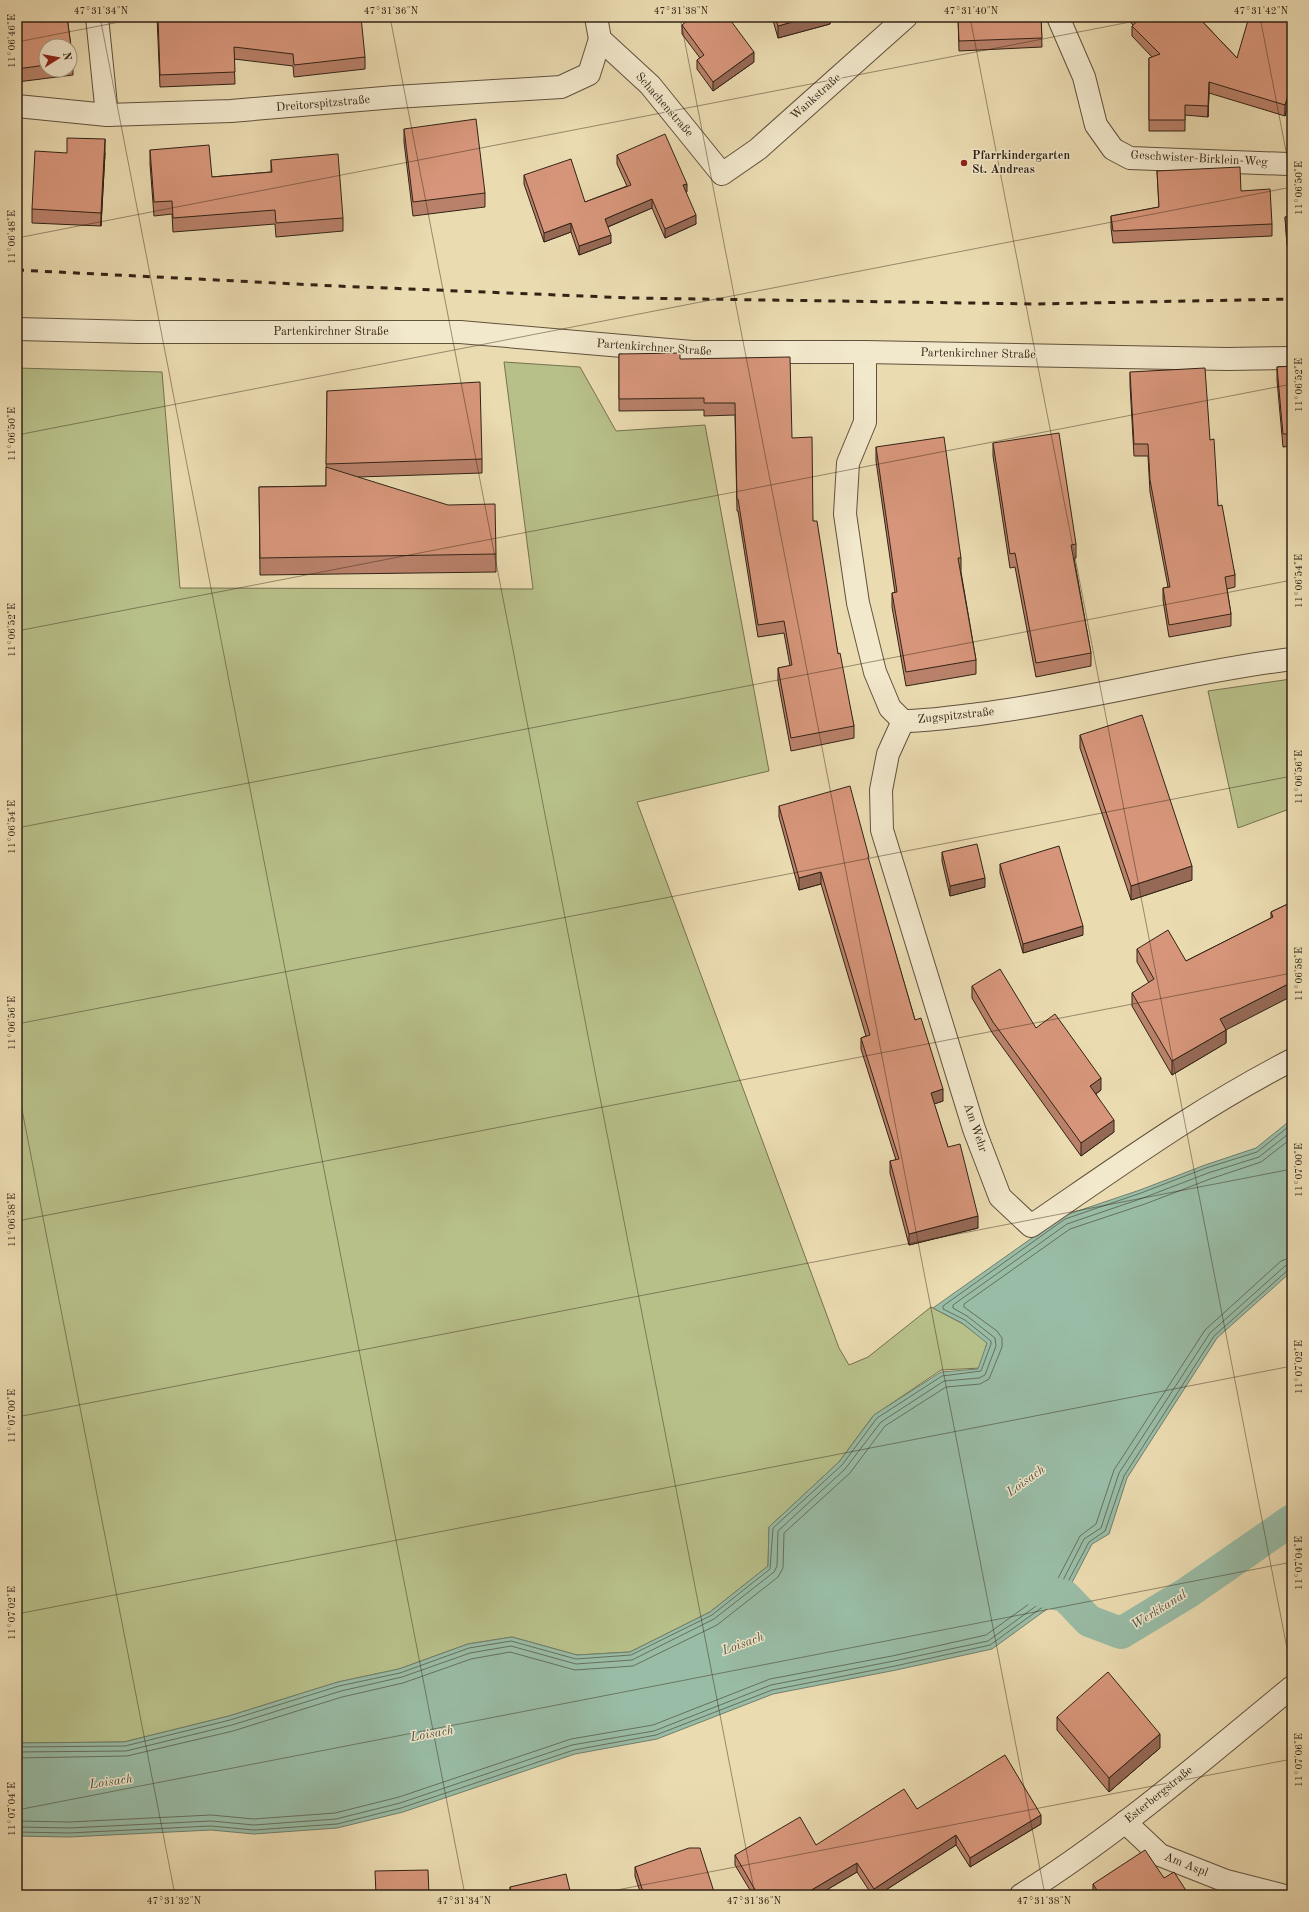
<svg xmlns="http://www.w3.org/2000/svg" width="1309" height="1912" font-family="'Old Standard TT',serif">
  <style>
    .green { fill: #b8c08a; stroke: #757250 }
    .water { fill: #99bca6; stroke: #707f6c }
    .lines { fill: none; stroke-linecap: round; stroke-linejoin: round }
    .shore { stroke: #66705e; stroke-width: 1 }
    .canal { stroke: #99bca6; stroke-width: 32 }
    .street-casing { stroke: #60513d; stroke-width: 24 }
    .street { stroke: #f2e8cc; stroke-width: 22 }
    .rail { stroke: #322316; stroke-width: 3; stroke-dasharray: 7 7; stroke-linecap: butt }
    .wall { fill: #b9816a; stroke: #322316; fill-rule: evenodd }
    .shaded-wall { fill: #966956; stroke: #322316 }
    .building { fill: #d7967b; stroke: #322316 }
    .ticks { fill: none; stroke: #322316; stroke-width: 1; stroke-opacity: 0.45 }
    .poi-dot { fill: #8f2418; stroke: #f2e8cc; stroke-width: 1.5 }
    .labels { text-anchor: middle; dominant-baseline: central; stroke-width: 3; stroke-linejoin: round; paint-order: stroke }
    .street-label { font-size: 12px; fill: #322316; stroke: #f2e8cc }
    .poi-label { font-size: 12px; font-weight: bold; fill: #322316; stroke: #f2e8cc; text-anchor: start }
    .water-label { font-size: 13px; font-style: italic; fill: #515141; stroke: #f2e8cc }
    .neatline { fill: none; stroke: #322316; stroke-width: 1.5 }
    .ticks-label { font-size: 10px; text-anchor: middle; fill: #322316 }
  </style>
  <rect width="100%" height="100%" fill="#ebdbb1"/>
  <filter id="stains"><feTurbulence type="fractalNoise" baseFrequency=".005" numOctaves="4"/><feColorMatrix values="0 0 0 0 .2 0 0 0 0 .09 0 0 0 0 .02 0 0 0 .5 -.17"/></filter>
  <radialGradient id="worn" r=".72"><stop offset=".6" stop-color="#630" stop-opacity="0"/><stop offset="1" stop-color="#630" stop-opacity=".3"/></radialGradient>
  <g class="green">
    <path d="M 504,362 L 580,367 L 616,431 L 705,425 L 769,771 L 637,802 L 839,1348 L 849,1365 L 868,1357 L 931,1307 L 963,1324 L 987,1342 L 981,1368 L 941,1370 L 873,1416 L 839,1462 L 769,1527 L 768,1566 L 710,1612 L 630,1652 L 577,1655 L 512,1637 L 468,1644 L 399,1669 L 338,1682 L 229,1716 L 124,1742 L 17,1743 L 17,368 L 162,372 L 180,588 L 533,589 Z"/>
    <path d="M 1291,679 L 1292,808 L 1238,828 L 1208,691 Z"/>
  </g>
  <path class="water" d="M 1292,1119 L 1292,1271 L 1217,1338 L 1127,1478 L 1109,1534 L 1092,1544 L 1065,1596 L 992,1649 L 896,1670 L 773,1694 L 657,1739 L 575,1754 L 403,1812 L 337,1828 L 254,1834 L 211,1830 L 69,1837 L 17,1836 L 17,1743 L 124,1742 L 229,1716 L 338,1682 L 399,1669 L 468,1644 L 512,1637 L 577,1655 L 630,1652 L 710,1612 L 768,1566 L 769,1527 L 839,1462 L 874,1415 L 941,1372 L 978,1369 L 987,1343 L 962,1323 L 933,1308 L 1063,1216 L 1140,1190 L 1205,1165 L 1256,1148 Z"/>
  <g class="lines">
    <g class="shore">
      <path d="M 17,1747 L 125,1746 L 230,1720 L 339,1686 L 400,1673 L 469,1648 L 511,1641 L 576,1659 L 631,1655 L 712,1615 L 770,1569 L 773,1528 L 842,1465 L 877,1418 L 942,1376 L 981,1371 L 991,1344 L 991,1341 L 965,1320 L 943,1309 L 943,1306 L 1065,1219 L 1141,1193 L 1206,1168 L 1257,1152 L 1292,1124"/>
      <path d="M 17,1752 L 126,1751 L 232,1725 L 341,1691 L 402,1677 L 470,1653 L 511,1646 L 576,1664 L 632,1660 L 714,1619 L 774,1572 L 777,1566 L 778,1531 L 845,1469 L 881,1422 L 944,1381 L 979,1378 L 985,1375 L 996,1346 L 995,1338 L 967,1316 L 953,1308 L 953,1305 L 1067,1224 L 1143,1198 L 1208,1173 L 1259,1157 L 1292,1131"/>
      <path d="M 17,1758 L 127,1756 L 233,1731 L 342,1697 L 403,1683 L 471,1659 L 510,1652 L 575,1670 L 633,1666 L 717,1625 L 778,1577 L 783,1568 L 784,1533 L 850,1473 L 885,1426 L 946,1387 L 980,1384 L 989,1379 L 1002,1347 L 1002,1338 L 997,1331 L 964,1307 L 964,1304 L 1070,1229 L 1145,1204 L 1210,1179 L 1261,1162 L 1292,1138"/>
      <path d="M 17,1821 L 69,1822 L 211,1815 L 254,1819 L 335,1813 L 399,1797 L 571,1739 L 653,1725 L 770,1679 L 892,1656 L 986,1635 L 1054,1586 L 1080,1536 L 1096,1524 L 1114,1470 L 1205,1330 L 1281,1261 L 1292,1257"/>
      <path d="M 17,1827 L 69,1828 L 211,1821 L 254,1825 L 336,1819 L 400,1803 L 572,1745 L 654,1731 L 771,1685 L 894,1661 L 988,1641 L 1058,1590 L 1084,1539 L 1101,1528 L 1119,1473 L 1210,1333 L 1285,1266 L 1292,1263"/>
      <path d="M 17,1832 L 69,1833 L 211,1826 L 254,1830 L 337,1824 L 401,1808 L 574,1750 L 656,1735 L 772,1690 L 895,1666 L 990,1645 L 1062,1593 L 1089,1542 L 1105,1531 L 1124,1476 L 1214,1336 L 1288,1270 L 1292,1268"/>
    </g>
    <path class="canal" d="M 1023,1587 L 1065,1596 L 1089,1621 L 1121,1633 L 1187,1593 L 1292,1520"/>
    <g class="street-casing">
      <g id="street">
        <path d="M 97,17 L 107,115"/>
        <path d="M 596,17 L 600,39 L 650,85 L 722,174 L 758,149 L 906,17"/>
        <path d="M 1058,17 L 1084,77 L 1096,125 L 1113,149 L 1130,158 L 1288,164"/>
        <path d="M 17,106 L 107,115 L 231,111 L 395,97 L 561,87 L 589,74 L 600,39"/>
        <path d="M 17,329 L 137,332 L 460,332 L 692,352 L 865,352 L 1227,359 L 1292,358"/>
        <path d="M 865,352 L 865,422 L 848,463 L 845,514 L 858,603 L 875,672 L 890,708 L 903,721 C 929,721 953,717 979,714 C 1084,701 1187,672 1292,659"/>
        <path d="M 903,721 L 888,754 L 881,790 L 882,830 L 974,1129 L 1000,1197 L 1031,1226 C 1116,1168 1200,1107 1292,1060"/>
        <path d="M 1125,1822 L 1160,1855 L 1226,1881 L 1281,1895"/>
        <path d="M 1021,1895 C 1117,1835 1204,1759 1292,1687"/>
      </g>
    </g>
    <use href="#street" class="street"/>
    <path class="rail" d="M 17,270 L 336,286 L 632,298 L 1036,304 L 1292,299"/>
  </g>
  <g class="wall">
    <path d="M 17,17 L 67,17 L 73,61 L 73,75 L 17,82 ZM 46,46 L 70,46 L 70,70 L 46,70 Z"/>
    <path d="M 157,17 L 365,57 L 365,69 L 294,77 L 293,66 L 234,59 L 235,84 L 160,87 Z"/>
    <path d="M 772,17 L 830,17 L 830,24 L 778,38 Z"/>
    <path d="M 958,17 L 1041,17 L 1042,47 L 959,51 Z"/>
    <path d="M 1126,17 L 1198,17 L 1237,58 L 1292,17 L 1285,116 L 1209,93 L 1208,117 L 1185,115 L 1185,131 L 1149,131 L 1149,58 L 1152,57 L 1132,36 L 1132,26 L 1133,25 Z"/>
    <path d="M 682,25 L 754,62 L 713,91 L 697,69 L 697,60 L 700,58 L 682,34 Z"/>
    <path d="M 404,129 L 485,193 L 485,207 L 413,216 L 404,142 Z"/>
    <path d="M 150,150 L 212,177 L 271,172 L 271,160 L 343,218 L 343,231 L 276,237 L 275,224 L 173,232 L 172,214 L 154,216 L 150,164 Z"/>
    <path d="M 105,153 L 101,226 L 32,223 L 32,209 Z"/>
    <path d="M 617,155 L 687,192 L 686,193 L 696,224 L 665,238 L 652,208 L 608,227 L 611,243 L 579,255 L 571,232 L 544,242 L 524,184 L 524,175 L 585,202 L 627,186 L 617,164 Z"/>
    <path d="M 1157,171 L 1241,191 L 1272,224 L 1272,236 L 1113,243 L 1111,228 L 1111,216 L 1159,207 Z"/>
    <path d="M 1285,217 L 1292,217 L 1292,246 L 1287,246 Z"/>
    <path d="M 619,354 L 680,359 L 792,438 L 813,521 L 838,654 L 854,726 L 854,738 L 791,751 L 778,681 L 778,668 L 790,666 L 784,633 L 758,637 L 738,511 L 737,511 L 735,415 L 704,416 L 704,410 L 619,411 Z"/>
    <path d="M 1292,366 L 1292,446 L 1283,447 L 1277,380 L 1277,367 Z"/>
    <path d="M 1130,372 L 1210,440 L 1218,506 L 1235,575 L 1235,587 L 1227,589 L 1231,614 L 1231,626 L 1169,637 L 1163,600 L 1163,588 L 1168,587 L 1150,492 L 1148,456 L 1134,456 L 1130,385 Z"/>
    <path d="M 327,391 L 482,459 L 482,473 L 358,477 L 496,554 L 496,572 L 260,575 L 259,487 L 326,486 Z"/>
    <path d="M 993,443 L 1076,544 L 1076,558 L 1074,558 L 1091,653 L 1091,666 L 1036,677 L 1015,567 L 1010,568 L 993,456 Z"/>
    <path d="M 876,447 L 961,558 L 961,572 L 976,660 L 976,674 L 906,686 L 892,607 L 892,593 L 895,593 L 876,461 Z"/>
    <path d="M 1080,735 L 1192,880 L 1131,900 L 1080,748 Z"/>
    <path d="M 779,806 L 869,863 L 915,1020 L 943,1101 L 934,1104 L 948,1147 L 978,1228 L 909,1245 L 890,1173 L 890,1161 L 896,1160 L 861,1049 L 861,1038 L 866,1036 L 821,884 L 799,890 L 779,817 Z"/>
    <path d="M 942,852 L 985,887 L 950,896 L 942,861 Z"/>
    <path d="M 1000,864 L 1083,935 L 1023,953 L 1000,873 Z"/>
    <path d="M 1292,902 L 1226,1029 L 1226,1043 L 1172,1075 L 1132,1006 L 1132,993 L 1149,983 L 1137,962 L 1137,949 L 1186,961 L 1271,918 L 1271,912 Z"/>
    <path d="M 972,986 L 1036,1028 L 1101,1090 L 1096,1094 L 1114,1132 L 1081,1156 L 993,1034 L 972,998 Z"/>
    <path d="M 1057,1717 L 1160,1748 L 1109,1792 L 1057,1730 Z"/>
    <path d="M 917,1809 L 1041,1824 L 970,1867 L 956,1845 L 878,1895 L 872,1895 L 857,1872 L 818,1895 L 753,1895 L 735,1865 L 735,1855 L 816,1845 Z"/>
    <path d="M 635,1867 L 715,1895 L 641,1895 L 635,1876 Z"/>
    <path d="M 1164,1878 L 1189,1895 L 1093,1895 L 1093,1884 Z"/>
    <path d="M 510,1887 L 571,1895 L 510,1895 Z"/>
  </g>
  <g class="shaded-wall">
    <path d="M 810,17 L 830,17 L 830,24 L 778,38 L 778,26 Z"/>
    <path d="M 754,52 L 754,62 L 713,91 L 713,82 Z"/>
    <path d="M 1209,82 L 1209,93 L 1208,117 L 1208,106 Z"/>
    <path d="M 1292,83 L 1292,94 L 1285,116 L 1285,105 Z"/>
    <path d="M 105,139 L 105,153 L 101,226 L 101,213 Z"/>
    <path d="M 687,184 L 687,192 L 683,194 L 683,185 Z"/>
    <path d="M 652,199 L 652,208 L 605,228 L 605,219 Z"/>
    <path d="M 696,215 L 696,224 L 665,238 L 665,229 Z"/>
    <path d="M 571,223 L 571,232 L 544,242 L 544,233 Z"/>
    <path d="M 611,235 L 611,243 L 579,255 L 579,246 Z"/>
    <path d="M 1192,866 L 1192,880 L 1131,900 L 1131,886 Z"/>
    <path d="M 821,872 L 821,884 L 799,890 L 799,878 Z"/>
    <path d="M 985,878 L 985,887 L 950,896 L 950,886 Z"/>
    <path d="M 1083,926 L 1083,935 L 1023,953 L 1023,944 Z"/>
    <path d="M 1292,982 L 1292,996 L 1220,1033 L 1220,1019 Z"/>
    <path d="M 1226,1030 L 1226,1043 L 1172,1075 L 1172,1061 Z"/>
    <path d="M 1101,1078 L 1101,1090 L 1090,1098 L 1090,1086 Z"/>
    <path d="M 943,1089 L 943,1101 L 931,1105 L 931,1093 Z"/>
    <path d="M 1114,1120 L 1114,1132 L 1081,1156 L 1081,1143 Z"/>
    <path d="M 978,1216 L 978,1228 L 909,1245 L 909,1234 Z"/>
    <path d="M 1160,1734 L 1160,1748 L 1109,1792 L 1109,1778 Z"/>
    <path d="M 1041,1815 L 1041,1824 L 970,1867 L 970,1858 Z"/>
    <path d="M 956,1835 L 956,1845 L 878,1895 L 874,1895 L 874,1889 Z"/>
    <path d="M 857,1863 L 857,1872 L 818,1895 L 803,1895 Z"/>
  </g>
  <g class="building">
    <path d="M 17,17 L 67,17 L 73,61 L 70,62 L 70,46 L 46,46 L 46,65 L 17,69 Z"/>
    <path d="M 158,17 L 361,17 L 365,57 L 294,65 L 293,54 L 234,47 L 235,72 L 160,75 Z"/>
    <path d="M 692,17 L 728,17 L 754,52 L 713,82 L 697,60 L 704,55 L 682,25 Z"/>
    <path d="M 775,17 L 810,17 L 778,26 Z"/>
    <path d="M 958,17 L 1041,17 L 1042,38 L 959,41 Z"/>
    <path d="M 1136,17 L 1198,17 L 1237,58 L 1249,17 L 1292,17 L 1292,83 L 1285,105 L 1209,82 L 1208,106 L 1185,105 L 1185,120 L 1149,120 L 1149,58 L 1160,54 L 1132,26 L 1139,20 Z"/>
    <path d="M 476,119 L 485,193 L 413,202 L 404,129 Z"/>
    <path d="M 665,134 L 687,184 L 683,185 L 696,215 L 665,229 L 652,199 L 605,219 L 611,235 L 579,246 L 571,223 L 544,233 L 524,175 L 571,159 L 585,202 L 631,185 L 617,155 Z"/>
    <path d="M 67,138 L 105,139 L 101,213 L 32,209 L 35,151 L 67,153 Z"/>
    <path d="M 209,145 L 212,177 L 272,172 L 271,160 L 338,154 L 343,218 L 276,223 L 275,210 L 173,218 L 172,201 L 154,202 L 150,150 Z"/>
    <path d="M 1240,167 L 1241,191 L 1270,189 L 1272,224 L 1113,231 L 1111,216 L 1159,207 L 1157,171 Z"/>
    <path d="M 1285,217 L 1292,217 L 1292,241 L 1287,242 Z"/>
    <path d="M 680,353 L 680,359 L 790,357 L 792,438 L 812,437 L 813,521 L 817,521 L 838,654 L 840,653 L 854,726 L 791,738 L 778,668 L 792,665 L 784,621 L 758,625 L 738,499 L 737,499 L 735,403 L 704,403 L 704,398 L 619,399 L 619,354 Z"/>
    <path d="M 1292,366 L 1292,434 L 1283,434 L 1277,367 Z"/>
    <path d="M 1205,368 L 1210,440 L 1214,439 L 1218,506 L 1222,505 L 1235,575 L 1225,577 L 1231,614 L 1169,625 L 1163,588 L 1170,587 L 1150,480 L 1148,444 L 1134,444 L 1130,372 Z"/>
    <path d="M 480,382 L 482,459 L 326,464 L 327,391 Z"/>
    <path d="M 1059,433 L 1076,544 L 1071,545 L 1091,653 L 1036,663 L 1015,553 L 1010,554 L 993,443 Z"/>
    <path d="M 944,437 L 961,558 L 958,558 L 976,660 L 906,672 L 892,593 L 897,592 L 876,447 Z"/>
    <path d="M 326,467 L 448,505 L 495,504 L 496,554 L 260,558 L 259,487 L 326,486 Z"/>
    <path d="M 1142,715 L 1192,866 L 1131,886 L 1080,735 Z"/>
    <path d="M 850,786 L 869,857 L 868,857 L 915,1020 L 921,1018 L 943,1089 L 931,1093 L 948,1147 L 960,1144 L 978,1216 L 909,1234 L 890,1161 L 899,1159 L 861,1038 L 870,1035 L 828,896 L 821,872 L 799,878 L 779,806 Z"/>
    <path d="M 977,844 L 985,878 L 950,886 L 942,852 Z"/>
    <path d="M 1059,846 L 1083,926 L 1023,944 L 1000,864 Z"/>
    <path d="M 1292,902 L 1292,982 L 1220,1019 L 1226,1030 L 1172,1061 L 1132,993 L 1154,979 L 1137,949 L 1168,930 L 1186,961 L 1273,917 L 1271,912 Z"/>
    <path d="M 1000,969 L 1036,1028 L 1055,1014 L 1101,1078 L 1090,1086 L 1114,1120 L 1081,1143 L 993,1022 L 972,986 Z"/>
    <path d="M 1108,1672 L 1160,1734 L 1109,1778 L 1057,1717 Z"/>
    <path d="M 1005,1755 L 1041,1815 L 970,1858 L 956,1835 L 874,1889 L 857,1863 L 803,1895 L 758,1895 L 735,1855 L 800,1817 L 816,1845 L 904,1789 L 917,1809 Z"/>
    <path d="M 689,1848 L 700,1848 L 715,1895 L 644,1895 L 635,1867 Z"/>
    <path d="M 1145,1850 L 1164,1878 L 1174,1872 L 1189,1895 L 1100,1895 L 1093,1884 Z"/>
    <path d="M 428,1870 L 429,1895 L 376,1895 L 375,1871 Z"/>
    <path d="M 566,1874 L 571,1895 L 512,1895 L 510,1887 Z"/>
  </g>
  <path class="ticks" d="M 100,17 L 465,1895M 390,17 L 755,1895M 680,17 L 1045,1895M 970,17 L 1292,1674M 1260,17 L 1292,182M 17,42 L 145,17M 17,238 L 1156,17M 17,435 L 1292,187M 17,631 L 1292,384M 17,828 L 1292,580M 17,1024 L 1292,776M 17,1084 L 175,1895M 17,1221 L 1292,973M 17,1417 L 1292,1169M 17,1614 L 1292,1366M 17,1810 L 1292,1562M 591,1895 L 1292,1759"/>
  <circle class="poi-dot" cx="964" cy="163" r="4"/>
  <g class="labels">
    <g class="street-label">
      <text transform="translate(816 97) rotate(-42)">Wankstraße</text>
      <text transform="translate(323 104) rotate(-5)">Dreitorspitzstraße</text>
      <text transform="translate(664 105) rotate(49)">Schachenstraße</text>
      <text transform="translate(1199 159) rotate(3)">Geschwister-Birklein-Weg</text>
      <text x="331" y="332">Partenkirchner Straße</text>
      <text transform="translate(654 348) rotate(4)">Partenkirchner Straße</text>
      <text transform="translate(978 354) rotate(1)">Partenkirchner Straße</text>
      <text transform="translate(956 716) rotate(-6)">Zugspitzstraße</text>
      <text transform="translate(975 1128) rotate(71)">Am Wehr</text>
      <text transform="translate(1159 1795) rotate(-39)">Esterbergstraße</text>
      <text transform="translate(1186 1865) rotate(22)">Am Aspl</text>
    </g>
    <g class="poi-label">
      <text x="972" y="156">Pfarrkindergarten<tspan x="972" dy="14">St. Andreas</tspan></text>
    </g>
    <g class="water-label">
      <text transform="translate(1026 1481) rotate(-36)">Loisach</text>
      <text transform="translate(1159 1610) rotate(-32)">Werkkanal</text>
      <text transform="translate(743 1644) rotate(-20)">Loisach</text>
      <text transform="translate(432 1734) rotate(-10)">Loisach</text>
      <text transform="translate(111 1782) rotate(-8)">Loisach</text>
    </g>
  </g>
  <rect width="1309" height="1912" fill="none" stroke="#ebdbb1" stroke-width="44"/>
  <g transform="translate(58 58) rotate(79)"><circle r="19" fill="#f2e8cc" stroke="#a59983"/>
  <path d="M0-3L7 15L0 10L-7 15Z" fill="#8f2418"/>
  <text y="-6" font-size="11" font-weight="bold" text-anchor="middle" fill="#322316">N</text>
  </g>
  <rect x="22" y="22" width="1265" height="1868" class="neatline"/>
  <g class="ticks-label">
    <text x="101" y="14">47°31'34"N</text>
    <text x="391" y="14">47°31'36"N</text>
    <text x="681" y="14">47°31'38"N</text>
    <text x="971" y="14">47°31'40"N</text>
    <text x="1261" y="14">47°31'42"N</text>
    <text transform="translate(11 41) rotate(-90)" y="4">11°06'46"E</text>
    <text transform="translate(1298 188) rotate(-90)" y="4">11°06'50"E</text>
    <text transform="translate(11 237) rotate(-90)" y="4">11°06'48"E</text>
    <text transform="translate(1298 385) rotate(-90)" y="4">11°06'52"E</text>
    <text transform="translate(11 434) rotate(-90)" y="4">11°06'50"E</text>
    <text transform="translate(1298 581) rotate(-90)" y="4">11°06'54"E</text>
    <text transform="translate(11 630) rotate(-90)" y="4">11°06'52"E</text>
    <text transform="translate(1298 777) rotate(-90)" y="4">11°06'56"E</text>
    <text transform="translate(11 827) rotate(-90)" y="4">11°06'54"E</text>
    <text transform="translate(1298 974) rotate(-90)" y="4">11°06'58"E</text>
    <text transform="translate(11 1023) rotate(-90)" y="4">11°06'56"E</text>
    <text transform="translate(1298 1170) rotate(-90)" y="4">11°07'00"E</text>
    <text transform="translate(11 1220) rotate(-90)" y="4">11°06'58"E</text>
    <text transform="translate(1298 1367) rotate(-90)" y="4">11°07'02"E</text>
    <text transform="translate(11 1416) rotate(-90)" y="4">11°07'00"E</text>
    <text transform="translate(1298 1563) rotate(-90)" y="4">11°07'04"E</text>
    <text transform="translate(11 1613) rotate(-90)" y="4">11°07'02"E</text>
    <text transform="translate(1298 1760) rotate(-90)" y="4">11°07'06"E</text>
    <text transform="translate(11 1809) rotate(-90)" y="4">11°07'04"E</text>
    <text x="174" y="1904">47°31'32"N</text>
    <text x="464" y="1904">47°31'34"N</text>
    <text x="754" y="1904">47°31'36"N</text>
    <text x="1044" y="1904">47°31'38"N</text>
  </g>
  <rect width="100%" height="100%" filter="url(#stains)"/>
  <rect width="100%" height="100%" fill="url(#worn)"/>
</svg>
